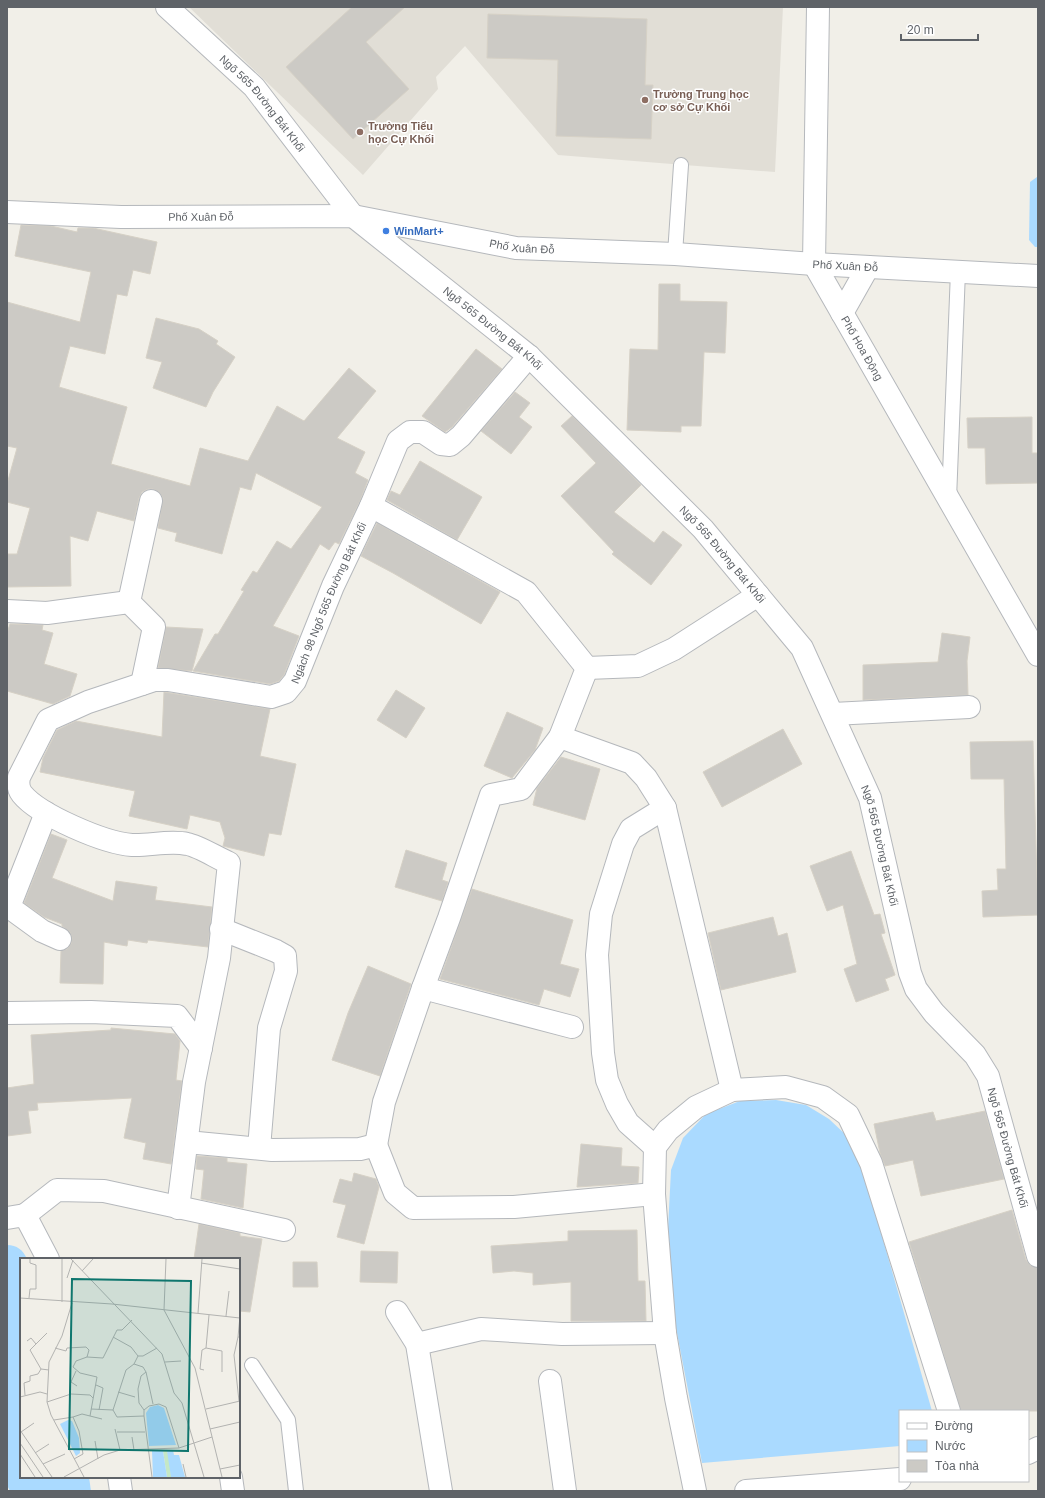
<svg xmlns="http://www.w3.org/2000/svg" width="1045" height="1498" font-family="Helvetica,sans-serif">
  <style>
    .education { fill: #e1ded6 }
    .water { fill: #aadaff }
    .building { fill: #cccac5; stroke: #d6d1c6 }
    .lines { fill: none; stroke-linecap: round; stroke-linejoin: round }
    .service-casing { stroke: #b5b8bc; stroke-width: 16 }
    .minor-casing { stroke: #b5b8bc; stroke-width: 24 }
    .tertiary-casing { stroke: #b5b8bc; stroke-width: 24 }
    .service { stroke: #fff; stroke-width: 14 }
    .minor { stroke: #fff; stroke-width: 22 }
    .tertiary { stroke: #fff; stroke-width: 22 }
    .education-dot { fill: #8d6e63; stroke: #fff; stroke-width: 1.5 }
    .shop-dot { fill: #3f7fe0; stroke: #fff; stroke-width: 1.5 }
    .labels { text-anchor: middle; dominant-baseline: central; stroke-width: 3; stroke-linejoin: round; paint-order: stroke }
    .education-label { font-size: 11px; font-weight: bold; fill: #785e54; stroke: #fff; text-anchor: start }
    .street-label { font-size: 11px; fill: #5f6368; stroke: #fff }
    .shop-label { font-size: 11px; font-weight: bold; fill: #366cbe; stroke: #fff; text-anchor: start }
    .inset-road { fill: none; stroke: #b3b3b1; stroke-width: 1 }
    .view { fill: #0f766e; fill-opacity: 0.15; stroke: #0f766e; stroke-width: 2 }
    .inset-edge { fill: none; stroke: #5f6368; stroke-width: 2 }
  </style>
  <rect width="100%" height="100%" fill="#f1efe8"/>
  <path class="education" d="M 189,7 L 783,7 L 775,172 L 558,155 L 465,46 L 436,77 L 438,89 L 363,175 Z"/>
  <g class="water">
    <path d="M 1037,177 L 1038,177 L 1038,247 L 1035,247 L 1029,240 L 1030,182 Z"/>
    <path d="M 776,1100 L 806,1105 L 829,1119 L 846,1135 L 864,1173 L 932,1411 L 900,1411 L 900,1446 L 702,1463 L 672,1307 L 668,1229 L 671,1170 L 683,1138 L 706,1114 L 740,1101 Z"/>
    <path d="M 7,1245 C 17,1245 23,1250 27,1259 L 21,1259 L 21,1477 L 89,1477 L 91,1491 L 10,1491 L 7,1485 Z"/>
  </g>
  <g class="building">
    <path d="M 352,7 L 405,7 L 366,42 L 409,89 L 353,139 L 286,67 Z"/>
    <path d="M 488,14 L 647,19 L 645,85 L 653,85 L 651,139 L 556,136 L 558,60 L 487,58 Z"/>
    <path d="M 21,225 L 51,226 L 77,232 L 78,228 L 93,228 L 157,242 L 150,274 L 133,270 L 127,296 L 117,294 L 105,354 L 70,346 L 59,387 L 127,407 L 111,464 L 190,486 L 200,448 L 248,461 L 277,406 L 304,421 L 349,368 L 376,391 L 337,438 L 365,452 L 355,473 L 368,480 L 360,501 L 339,544 L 335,542 L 329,550 L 320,544 L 273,626 L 299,636 L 284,675 L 279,681 L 270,684 L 193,671 L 215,634 L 218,634 L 244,591 L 241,590 L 253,571 L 257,573 L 277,541 L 291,549 L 322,507 L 256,473 L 251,490 L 240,487 L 222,554 L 175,541 L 177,533 L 158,528 L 163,498 L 159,492 L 153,489 L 148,489 L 142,492 L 139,498 L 134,521 L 97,511 L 88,541 L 70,536 L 71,586 L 7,587 L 7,554 L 17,554 L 30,508 L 7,502 L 7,484 L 17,448 L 7,446 L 7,302 L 80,322 L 91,272 L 15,256 Z"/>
    <path d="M 659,284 L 680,284 L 680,301 L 727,302 L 725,353 L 704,352 L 701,426 L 681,426 L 681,432 L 627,430 L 630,349 L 658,350 Z"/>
    <path d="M 156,318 L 199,329 L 218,341 L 216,344 L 235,357 L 213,392 L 206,407 L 153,388 L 162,362 L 146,358 Z"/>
    <path d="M 476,349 L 502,369 L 452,427 L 445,432 L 422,416 Z"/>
    <path d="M 515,392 L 530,403 L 519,417 L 532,427 L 511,454 L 481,431 Z"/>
    <path d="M 572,416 L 641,485 L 614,512 L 654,543 L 663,531 L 682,545 L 651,585 L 612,554 L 614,552 L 561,496 L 596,463 L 561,426 Z"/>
    <path d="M 1032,417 L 1032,453 L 1038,453 L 1038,483 L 986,484 L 985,448 L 968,448 L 967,418 Z"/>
    <path d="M 420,461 L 482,497 L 457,540 L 387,500 L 391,491 L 400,495 Z"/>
    <path d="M 377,523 L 500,592 L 481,624 L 393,573 L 361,556 Z"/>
    <path d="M 10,624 L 43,625 L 42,630 L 53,633 L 44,664 L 77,674 L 70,696 L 53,704 L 7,691 L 7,633 Z"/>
    <path d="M 166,627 L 203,629 L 192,671 L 158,668 Z"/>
    <path d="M 942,633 L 970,637 L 967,661 L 968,695 L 863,700 L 863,665 L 938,662 Z"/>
    <path d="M 396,690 L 425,708 L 406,738 L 377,720 Z"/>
    <path d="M 164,692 L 270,709 L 260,756 L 296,764 L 281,835 L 269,833 L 264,856 L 223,846 L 225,838 L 220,822 L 190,815 L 187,829 L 129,816 L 135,791 L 40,772 L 43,758 L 57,730 L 76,721 L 162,737 Z"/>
    <path d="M 507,712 L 543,728 L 535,750 L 512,778 L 484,766 Z"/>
    <path d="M 783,729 L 802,764 L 722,807 L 703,772 Z"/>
    <path d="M 1033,741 L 1038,915 L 983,917 L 982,891 L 998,890 L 997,869 L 1006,869 L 1004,779 L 971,779 L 970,742 Z"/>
    <path d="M 561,757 L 600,769 L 585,820 L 533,805 L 537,788 Z"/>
    <path d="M 51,834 L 67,840 L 52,878 L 113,901 L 116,881 L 157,887 L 155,900 L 212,907 L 208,947 L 148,940 L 147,943 L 128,940 L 127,946 L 104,942 L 103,984 L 60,983 L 61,951 L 67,949 L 71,944 L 72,938 L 70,932 L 62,926 L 62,924 L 44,917 L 24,903 Z"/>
    <path d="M 406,850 L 447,863 L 442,880 L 448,882 L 442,901 L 395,887 Z"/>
    <path d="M 851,851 L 874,915 L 880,914 L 885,933 L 881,934 L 895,975 L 885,979 L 889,990 L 856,1002 L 844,969 L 857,964 L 843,905 L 827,911 L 810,866 Z"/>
    <path d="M 472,889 L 573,920 L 560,964 L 579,969 L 570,997 L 544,989 L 539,1005 L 440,979 Z"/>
    <path d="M 773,917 L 778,936 L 787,933 L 796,972 L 721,990 L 708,933 Z"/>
    <path d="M 368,966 L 411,984 L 380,1076 L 332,1060 L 348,1013 Z"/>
    <path d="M 111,1028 L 175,1034 L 180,1041 L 176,1080 L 182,1081 L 171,1164 L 143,1159 L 146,1143 L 124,1138 L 132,1098 L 37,1103 L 38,1110 L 28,1111 L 31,1133 L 7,1136 L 7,1088 L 34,1084 L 31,1035 L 111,1030 Z"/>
    <path d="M 985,1111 L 1004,1179 L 921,1196 L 913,1160 L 885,1166 L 880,1153 L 874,1124 L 933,1112 L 936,1121 Z"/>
    <path d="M 581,1144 L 622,1148 L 621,1166 L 639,1167 L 638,1183 L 577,1187 Z"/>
    <path d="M 197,1156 L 227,1158 L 227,1162 L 247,1164 L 243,1208 L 201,1199 L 204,1170 L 196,1169 Z"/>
    <path d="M 354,1173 L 376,1179 L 379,1187 L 364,1244 L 337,1237 L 346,1205 L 333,1202 L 340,1179 L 352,1182 Z"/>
    <path d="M 1012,1210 L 1026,1260 L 1030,1265 L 1038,1268 L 1038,1411 L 961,1411 L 909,1242 Z"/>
    <path d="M 199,1224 L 240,1233 L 240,1236 L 262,1239 L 250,1312 L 239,1311 L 239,1259 L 194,1259 Z"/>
    <path d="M 637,1230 L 638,1281 L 645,1281 L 646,1321 L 571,1321 L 571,1282 L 533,1285 L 533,1273 L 514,1271 L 493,1273 L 491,1246 L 568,1241 L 568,1231 Z"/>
    <path d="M 361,1251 L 398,1252 L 397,1283 L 360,1282 Z"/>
    <path d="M 293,1262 L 317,1262 L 318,1287 L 293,1287 Z"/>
  </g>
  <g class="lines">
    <g class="service-casing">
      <g id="service">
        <path d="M 675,254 L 681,165"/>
        <path d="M 949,499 L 958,271"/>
        <path d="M 252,1365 L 288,1420 L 296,1491"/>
      </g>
    </g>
    <g class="minor-casing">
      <g id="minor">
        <path id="s1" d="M 167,7 L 254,87 L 353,216 L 529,356 L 703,529 L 802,648 L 870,798 L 910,973 L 916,989 L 934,1013 L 975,1055 L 988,1076 L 1038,1256"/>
        <path d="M 371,506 L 526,592 L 587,668 L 560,737 L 521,789 L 491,795 L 449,918 L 423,988 L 384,1102 L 376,1145"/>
        <path d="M 129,602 L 151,501"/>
        <path d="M 7,611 L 47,613 L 129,602 L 154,627 L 142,684"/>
        <path d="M 587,668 L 638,666 L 674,649 L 758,595"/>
        <path d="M 833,714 L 969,707"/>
        <path d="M 560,737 L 632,763 L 646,778 L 665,808 L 732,1090"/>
        <path d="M 46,813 L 9,907 L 42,931 L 60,939"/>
        <path d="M 221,929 L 276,951 L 285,956 L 286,971 L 269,1028 L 259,1148"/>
        <path d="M 423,988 L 572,1027"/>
        <path d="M 7,1013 L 91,1012 L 177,1016 L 201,1048"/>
        <path d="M 187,1142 L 272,1150 L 360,1149 L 376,1145 L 395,1193 L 413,1208 L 514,1207 L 654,1194"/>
        <path d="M 655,1147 L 628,1123 L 617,1104 L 607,1080 L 603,1053 L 597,955 L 601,914 L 623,844 L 631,829 L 665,808"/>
        <path id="s2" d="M 178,1208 L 194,1082 L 219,958 L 229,863 C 217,858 199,846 187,844 C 170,840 149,846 132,845 C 104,843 39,815 22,794 C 18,789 18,782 19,777 L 48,720 L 88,702 L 154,680 L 168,680 L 271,697 L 286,692 L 295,681 L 333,586 L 371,506 L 398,441 L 410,432 L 423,432 L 441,444 L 450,445 L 461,436 L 529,356"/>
        <path d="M 25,1215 L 57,1190 L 104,1191 L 284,1230"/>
        <path d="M 7,1218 L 25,1215 L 48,1259"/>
        <path d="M 397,1312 L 417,1344 L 441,1491"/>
        <path d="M 417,1344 L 481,1329 L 562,1334 L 665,1333"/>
        <path d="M 550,1381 L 565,1491"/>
        <path d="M 1028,1453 L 1038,1448"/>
        <path d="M 119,1477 L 121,1491"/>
        <path d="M 231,1477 L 233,1491"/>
        <path d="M 695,1491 L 676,1398 L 665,1333 L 654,1194 L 655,1147 L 668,1130 L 696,1107 L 732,1090 L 786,1087 L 823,1097 L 848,1115 L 871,1163 L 949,1411"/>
        <path d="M 746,1491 L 900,1479"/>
      </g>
    </g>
    <g class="tertiary-casing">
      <g id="tertiary">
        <path id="s3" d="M 818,7 L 814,264 L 1038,655"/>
        <path id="s4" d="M 7,212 L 121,217 L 353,216 L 516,248 L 675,254 L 814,264 L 1038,276"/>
        <path d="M 842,313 L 868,267"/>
      </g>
    </g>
    <use href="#service" class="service"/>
    <use href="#minor" class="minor"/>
    <use href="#tertiary" class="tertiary"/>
  </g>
  <g class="education-dot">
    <circle cx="645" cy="100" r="4"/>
    <circle cx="360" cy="132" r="4"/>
  </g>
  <circle class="shop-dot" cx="386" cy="231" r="4"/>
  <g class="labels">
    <g class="education-label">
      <text x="653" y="94">Trường Trung học<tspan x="653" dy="13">cơ sở Cự Khối</tspan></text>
      <text x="368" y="126">Trường Tiểu<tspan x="368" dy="13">học Cự Khối</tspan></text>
    </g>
    <g class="street-label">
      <text stroke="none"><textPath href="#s1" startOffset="136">Ngõ 565 Đường Bát Khối</textPath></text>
      <text stroke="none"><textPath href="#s4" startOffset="194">Phố Xuân Đỗ</textPath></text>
      <text stroke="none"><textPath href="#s4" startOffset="518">Phố Xuân Đỗ</textPath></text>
      <text stroke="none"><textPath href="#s4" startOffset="842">Phố Xuân Đỗ</textPath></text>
      <text stroke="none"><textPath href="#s1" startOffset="460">Ngõ 565 Đường Bát Khối</textPath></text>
      <text stroke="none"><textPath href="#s3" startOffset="354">Phố Hoa Động</textPath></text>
      <text stroke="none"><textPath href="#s1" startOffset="783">Ngõ 565 Đường Bát Khối</textPath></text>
      <text stroke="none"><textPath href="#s2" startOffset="1002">Ngách 98 Ngõ 565 Đường Bát Khối</textPath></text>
      <text stroke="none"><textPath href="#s1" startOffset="1119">Ngõ 565 Đường Bát Khối</textPath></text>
      <text stroke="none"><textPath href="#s1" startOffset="1455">Ngõ 565 Đường Bát Khối</textPath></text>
    </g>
    <g class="shop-label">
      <text x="394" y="231">WinMart+</text>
    </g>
  </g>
  <g transform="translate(20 1258)">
    <rect width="220" height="220" fill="#f1efe8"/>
    <path d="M 143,193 L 147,193 L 150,200 L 151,219 L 147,219 Z" fill="#c5e8c5"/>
    <path d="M 138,147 L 144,150 L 156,187 L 129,188 L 126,155 L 130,149 ZM 48,162 L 52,163 L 59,180 L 60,195 L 56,198 L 40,166 ZM 153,192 L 154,197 L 159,197 L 165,219 L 151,219 L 147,193 ZM 132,193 L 143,193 L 147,219 L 133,219 Z" fill="#aadaff"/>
    <path class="inset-road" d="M 42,1 L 42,44M 51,1 L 142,96 L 154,135 L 162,145 L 184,219M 146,1 L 144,52 L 175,110 L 202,219M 181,5 L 220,11M 62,13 L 73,1M 47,20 L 53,2M 0,40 L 92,46 L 220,60M 9,40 L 10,31 L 16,31 L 16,7 L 10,5 L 10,1M 52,45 L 42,78 L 29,104 L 27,144 L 31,157 L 64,219M 178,55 L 182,1M 206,58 L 209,33M 27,75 L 10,92 L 21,111 L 29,112M 218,79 L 214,97 L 219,143M 220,79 L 218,79 L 220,58M 7,83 L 11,80 L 16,86M 35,90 L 46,93 L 47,90 L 66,89 L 69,92 L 67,99M 186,90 L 202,93 L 202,114M 186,90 L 189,57M 118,98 L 123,98 L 137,90M 145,104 L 161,103M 114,106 L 123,109 L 126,114 L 133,146M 184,112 L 180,111 L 182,92 L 186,90M 56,113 L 51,124 L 57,128M 76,127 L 83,130 L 79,152M 98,134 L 115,139M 5,137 L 4,125 L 10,123 L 10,118 L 18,116 L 21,111M 0,139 L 20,134 L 27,136M 27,144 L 51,136 L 70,137 L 73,140M 71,151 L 93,152 L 97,159 L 124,158M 186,151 L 220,143M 93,152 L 106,112 L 114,106 L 118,98 L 111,89 L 93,79M 124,152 L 119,145 L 118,131 L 121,118 L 126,114M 70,158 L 77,119 L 60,115 L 53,109 L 56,103 L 67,99 L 83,100 L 97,72 L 102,72 L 112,62M 53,159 L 62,156 L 82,161M 34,162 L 53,159 L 59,173 L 63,196 L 54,201M 95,171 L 100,192M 190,171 L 220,164M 0,172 L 32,219M 1,174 L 14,165M 97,174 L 125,174M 112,179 L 114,192M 75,183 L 78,201M 0,185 L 23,219M 15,195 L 29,186M 0,196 L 15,219M 23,206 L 45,196M 163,206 L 166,219M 200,211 L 220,207M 44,219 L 84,197 L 100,192 L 159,190 L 192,179M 132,219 L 124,158 L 124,152 L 129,148 L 139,146 L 146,149 L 159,190"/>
    <path class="view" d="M 52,21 L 171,23 L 168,193 L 49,191 Z"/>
    <rect width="220" height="220" class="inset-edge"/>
  </g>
  <rect width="1045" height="1498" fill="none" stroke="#5f6368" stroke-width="16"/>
  <rect x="899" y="1410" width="130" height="72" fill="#ffffff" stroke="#bfc1c3"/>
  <rect x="907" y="1423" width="20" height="6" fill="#ffffff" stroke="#bfc1c3"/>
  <text x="935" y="1430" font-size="12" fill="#5f6368">Đường</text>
  <rect x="907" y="1440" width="20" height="12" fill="#aadaff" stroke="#bfc1c3"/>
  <text x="935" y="1450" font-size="12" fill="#5f6368">Nước</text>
  <rect x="907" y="1460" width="20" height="12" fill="#cccac5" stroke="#bfc1c3"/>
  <text x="935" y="1470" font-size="12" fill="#5f6368">Tòa nhà</text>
  <path d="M901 34v6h77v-6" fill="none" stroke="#5f6368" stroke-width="2"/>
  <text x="907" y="34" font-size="12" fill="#5f6368" stroke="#ffffff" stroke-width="3" paint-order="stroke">20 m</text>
</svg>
